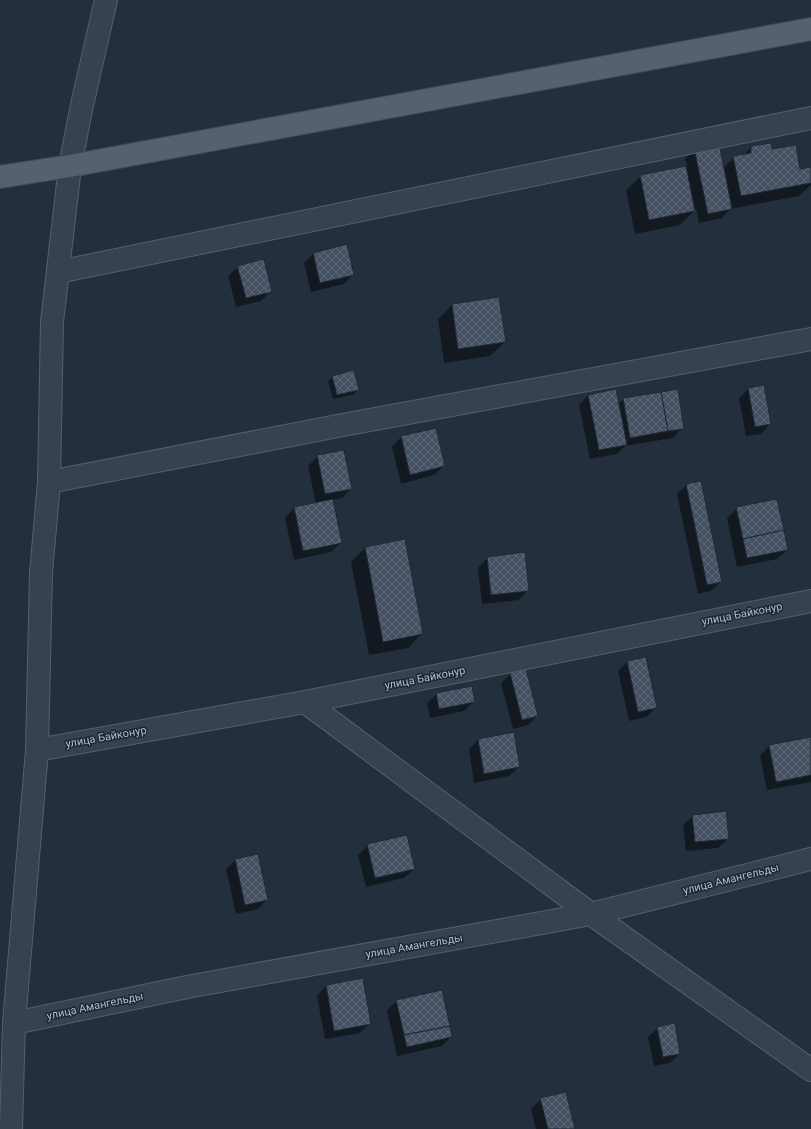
<svg xmlns="http://www.w3.org/2000/svg" width="811" height="1129" font-family="Roboto,sans-serif">
  <style>
    .shadow { fill: #0007 }
    .building { fill: url(#building-cross-hatch); stroke: #1f2835 }
    .lines { fill: none; stroke-linecap: round; stroke-linejoin: round }
    .minor-casing { stroke: #565f6c; stroke-width: 24 }
    .major-casing { stroke: #414a57; stroke-width: 24 }
    .minor { stroke: #38414e; stroke-width: 22 }
    .major { stroke: #56606e; stroke-width: 22 }
    .labels { text-anchor: middle; dominant-baseline: central; stroke-width: 3; stroke-linejoin: round; paint-order: stroke }
    .street-label { font-size: 11px; fill: #b4bcc9; stroke: #1d2633 }
  </style>
  <defs>
    <pattern id="building-cross-hatch" width="8" height="8" patternUnits="userSpaceOnUse"><rect width="8" height="8" fill="#455162"/><path d="M0 0l8 8M0 8l8-8" fill="none" stroke="#5d6877"/></pattern>
  </defs>
  <rect width="100%" height="100%" fill="#242f3e"/>
  <g class="shadow">
    <path d="M 751,147 L 772,150 L 799,170 L 811,170 L 811,185 L 799,196 L 730,209 L 722,218 L 699,223 L 696,209 L 680,225 L 635,234 L 626,190 L 641,176 L 687,166 L 685,159 L 695,149 L 723,168 L 734,157 L 743,156 Z"/>
    <path d="M 313,254 L 353,274 L 344,284 L 311,292 L 304,263 Z"/>
    <path d="M 238,267 L 271,291 L 261,301 L 236,307 L 228,276 Z"/>
    <path d="M 498,298 L 505,342 L 490,356 L 444,363 L 438,319 L 452,305 Z"/>
    <path d="M 333,377 L 358,389 L 354,394 L 333,399 L 328,381 Z"/>
    <path d="M 763,386 L 770,424 L 761,434 L 746,436 L 739,398 L 748,389 Z"/>
    <path d="M 588,395 L 618,404 L 624,399 L 682,428 L 673,438 L 625,446 L 617,454 L 590,459 L 579,405 Z"/>
    <path d="M 435,429 L 444,466 L 434,475 L 401,484 L 392,447 L 401,437 Z"/>
    <path d="M 318,456 L 351,489 L 342,498 L 332,500 L 341,543 L 331,552 L 294,560 L 285,518 L 294,508 L 316,504 L 308,466 Z"/>
    <path d="M 687,485 L 721,582 L 711,591 L 698,594 L 677,494 Z"/>
    <path d="M 737,508 L 787,550 L 777,559 L 737,567 L 727,518 Z"/>
    <path d="M 404,540 L 422,633 L 408,648 L 369,655 L 351,562 L 365,548 Z"/>
    <path d="M 487,558 L 528,590 L 519,600 L 482,604 L 478,568 Z"/>
    <path d="M 645,658 L 656,708 L 646,717 L 629,721 L 618,671 L 627,662 Z"/>
    <path d="M 511,674 L 537,716 L 528,725 L 513,729 L 501,683 Z"/>
    <path d="M 437,694 L 474,701 L 464,711 L 430,718 L 427,703 Z"/>
    <path d="M 513,734 L 519,767 L 509,776 L 474,783 L 469,749 L 478,740 Z"/>
    <path d="M 811,738 L 811,782 L 767,790 L 760,756 L 769,746 Z"/>
    <path d="M 693,816 L 728,839 L 718,848 L 686,851 L 683,825 Z"/>
    <path d="M 368,845 L 414,869 L 404,878 L 366,887 L 358,855 Z"/>
    <path d="M 236,860 L 267,900 L 258,909 L 236,914 L 226,869 Z"/>
    <path d="M 326,986 L 370,1023 L 360,1033 L 325,1039 L 317,996 Z"/>
    <path d="M 397,1001 L 451,1037 L 442,1046 L 397,1056 L 387,1010 Z"/>
    <path d="M 658,1028 L 679,1054 L 670,1063 L 654,1066 L 648,1037 Z"/>
    <path d="M 541,1099 L 573,1129 L 536,1129 L 531,1109 Z"/>
  </g>
  <g class="building">
    <path d="M 719,143 L 732,209 L 708,214 L 694,148 Z"/>
    <path d="M 771,143 L 772,149 L 796,145 L 800,169 L 811,167 L 811,183 L 741,196 L 733,156 L 751,153 L 751,146 Z"/>
    <path d="M 686,166 L 695,211 L 649,220 L 640,175 Z"/>
    <path d="M 347,244 L 354,275 L 320,283 L 313,253 Z"/>
    <path d="M 264,259 L 272,292 L 246,298 L 237,266 Z"/>
    <path d="M 499,297 L 506,342 L 458,349 L 452,304 Z"/>
    <path d="M 354,370 L 359,390 L 337,395 L 332,376 Z"/>
    <path d="M 764,385 L 771,424 L 755,427 L 748,388 Z"/>
    <path d="M 616,389 L 627,445 L 599,450 L 588,395 Z"/>
    <path d="M 678,389 L 684,429 L 668,431 L 661,392 Z"/>
    <path d="M 661,392 L 668,431 L 630,438 L 623,398 Z"/>
    <path d="M 436,428 L 445,466 L 410,475 L 401,436 Z"/>
    <path d="M 344,450 L 352,489 L 325,494 L 317,455 Z"/>
    <path d="M 701,481 L 722,582 L 707,585 L 686,484 Z"/>
    <path d="M 333,499 L 342,543 L 303,551 L 294,507 Z"/>
    <path d="M 777,499 L 784,530 L 743,539 L 736,507 Z"/>
    <path d="M 784,530 L 788,550 L 747,558 L 743,539 Z"/>
    <path d="M 405,539 L 423,634 L 383,642 L 365,547 Z"/>
    <path d="M 525,552 L 529,591 L 491,595 L 487,557 Z"/>
    <path d="M 646,657 L 657,708 L 638,712 L 627,661 Z"/>
    <path d="M 526,669 L 538,716 L 522,720 L 510,673 Z"/>
    <path d="M 472,686 L 475,702 L 439,709 L 436,693 Z"/>
    <path d="M 514,732 L 520,767 L 484,774 L 478,739 Z"/>
    <path d="M 811,737 L 811,775 L 776,782 L 769,745 Z"/>
    <path d="M 726,811 L 729,839 L 695,842 L 692,815 Z"/>
    <path d="M 407,835 L 415,869 L 375,878 L 367,844 Z"/>
    <path d="M 258,854 L 268,900 L 245,905 L 235,859 Z"/>
    <path d="M 363,978 L 371,1024 L 334,1031 L 326,985 Z"/>
    <path d="M 442,990 L 450,1026 L 404,1035 L 396,1000 Z"/>
    <path d="M 675,1023 L 680,1054 L 663,1057 L 657,1027 Z"/>
    <path d="M 450,1026 L 452,1037 L 407,1047 L 404,1035 Z"/>
    <path d="M 566,1092 L 575,1129 L 548,1129 L 540,1098 Z"/>
  </g>
  <g class="lines">
    <g class="minor-casing">
      <g id="minor">
        <path d="M 58,272 L 811,118"/>
        <path d="M 49,482 L 348,424 L 811,339"/>
        <path d="M 305,702 L 591,914 L 811,1070"/>
        <path d="M 37,750 L 305,702 L 811,601"/>
        <path d="M 14,1023 L 192,986 L 591,914 L 811,859"/>
        <path d="M 11,1129 L 14,1023 L 37,750 L 41,573 L 49,482 L 52,322 L 70,166 L 82,105 L 106,0"/>
      </g>
    </g>
    <g class="major-casing">
      <path id="major" d="M 0,177 L 70,166 L 811,29"/>
    </g>
    <use href="#minor" class="minor"/>
    <use href="#major" class="major"/>
  </g>
  <g class="labels">
    <g class="street-label">
      <text transform="translate(742 614) rotate(-11)">улица Байконур</text>
      <text transform="translate(425 678) rotate(-11)">улица Байконур</text>
      <text transform="translate(106 737) rotate(-10)">улица Байконур</text>
      <text transform="translate(731 879) rotate(-14)">улица Амангельды</text>
      <text transform="translate(414 946) rotate(-10)">улица Амангельды</text>
      <text transform="translate(95 1006) rotate(-12)">улица Амангельды</text>
    </g>
  </g>
</svg>
